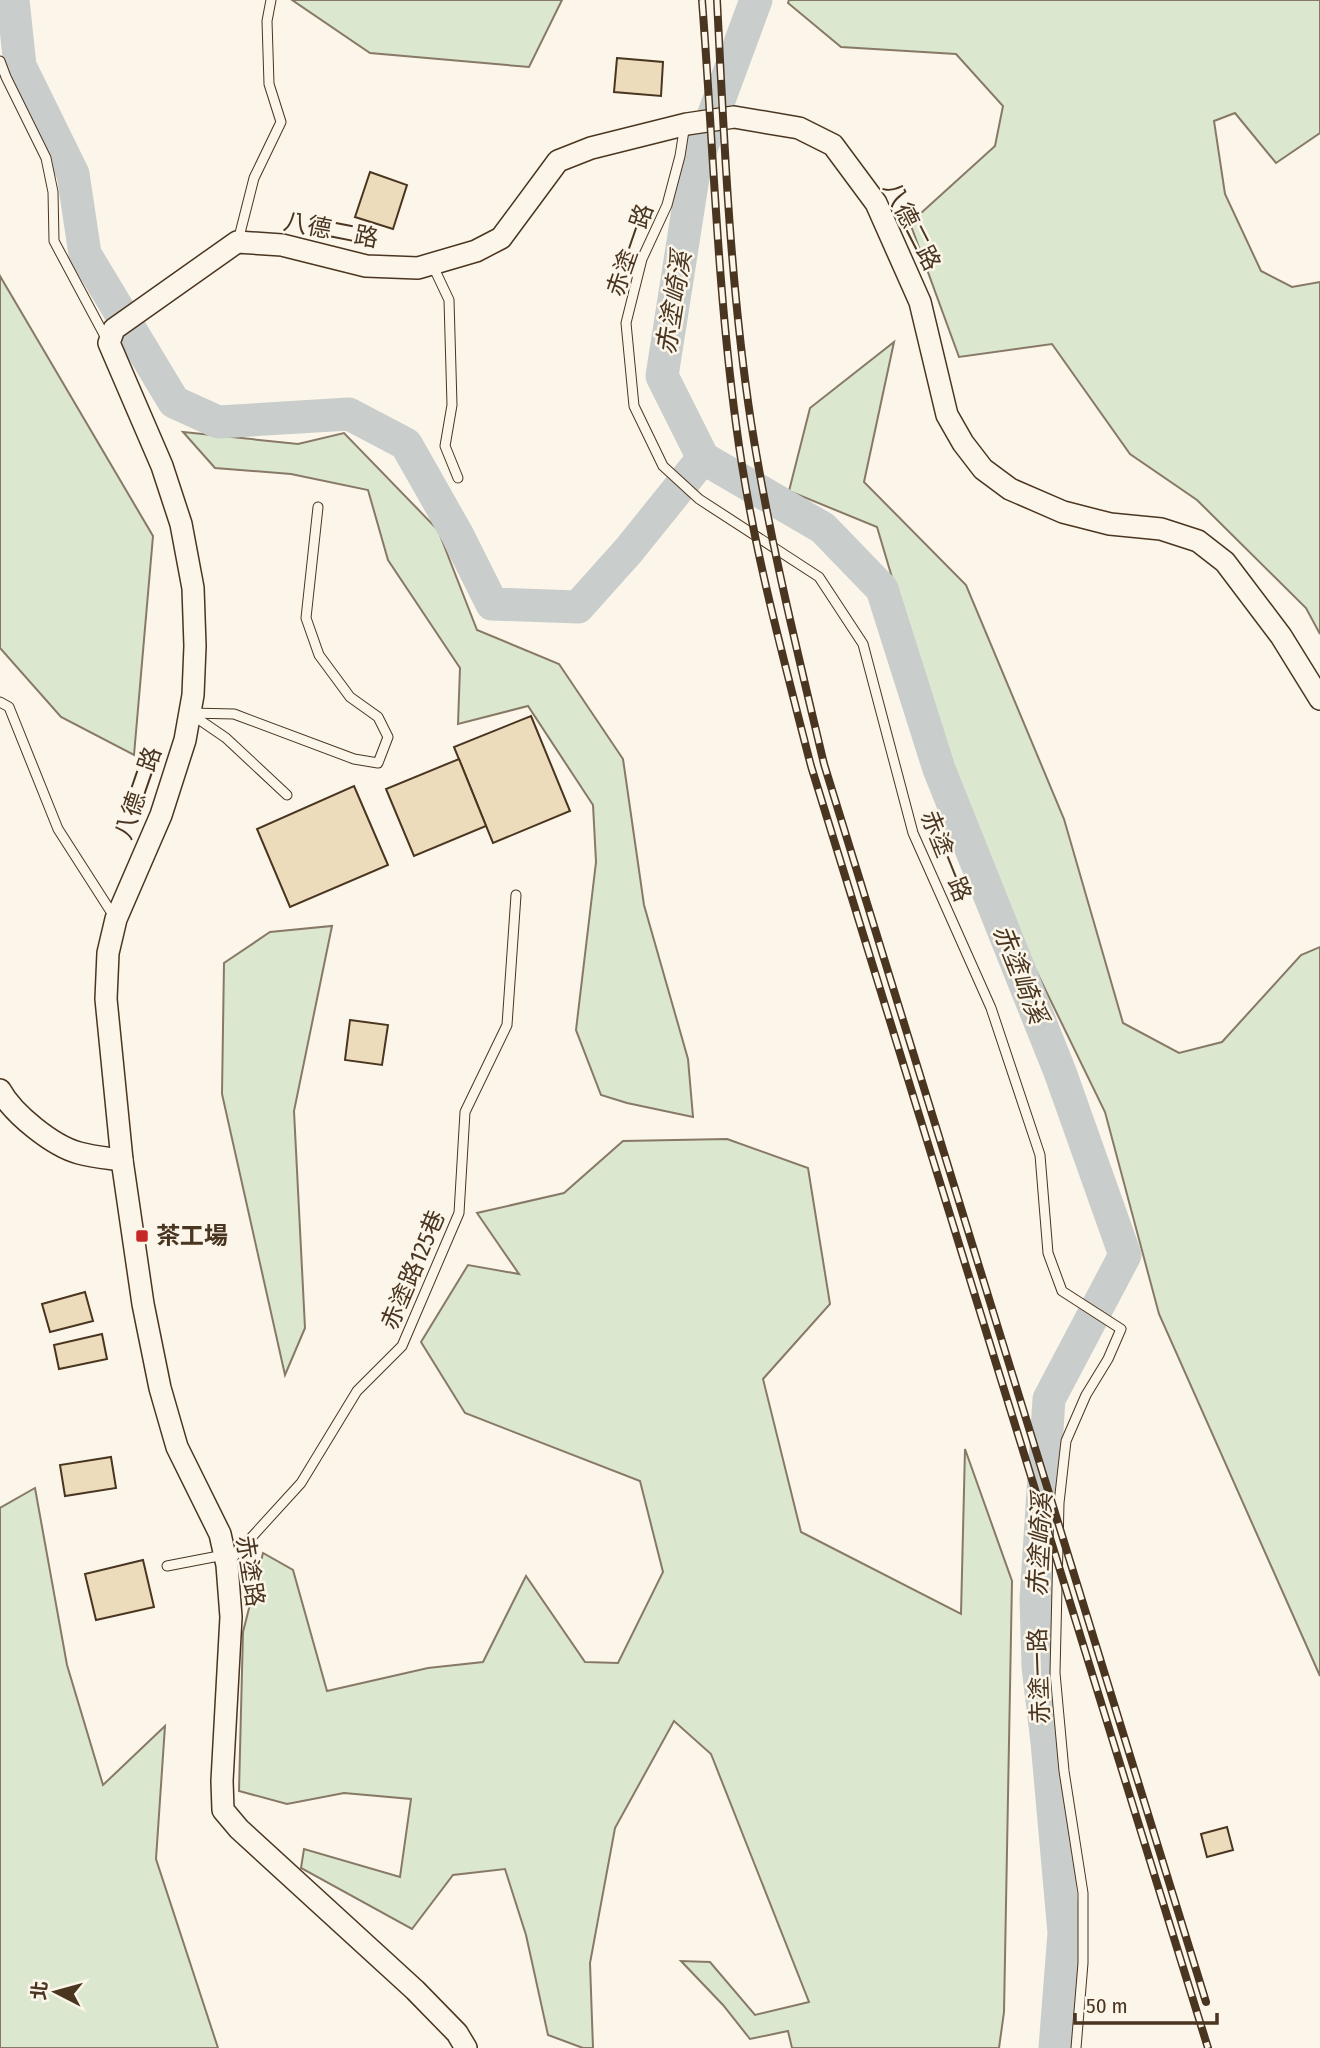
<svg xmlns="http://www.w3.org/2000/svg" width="1320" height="2048" font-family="'Fira Sans Condensed','Noto Sans TC',sans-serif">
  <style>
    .green { fill: #dce7d0; stroke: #887966; stroke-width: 2 }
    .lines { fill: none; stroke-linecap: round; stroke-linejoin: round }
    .river { stroke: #c9cecd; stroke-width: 33 }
    .building { fill: #ecdcbc; stroke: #4a3520; stroke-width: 2 }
    .service-casing { stroke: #4a3520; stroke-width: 11 }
    .tertiary-casing { stroke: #4a3520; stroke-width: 24 }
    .service { stroke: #fbf6e9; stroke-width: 9 }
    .tertiary { stroke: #fbf6e9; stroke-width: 21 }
    .rail-casing { stroke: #4a3520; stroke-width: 8 }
    .rail { stroke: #fbf6e9; stroke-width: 5; stroke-dasharray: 16; stroke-linecap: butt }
    .poi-dot { fill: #c62828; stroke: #fbf6e9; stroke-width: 2.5 }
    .labels { text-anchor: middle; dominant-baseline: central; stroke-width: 5; stroke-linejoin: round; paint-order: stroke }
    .street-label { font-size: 24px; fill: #4a3520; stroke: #fbf6e9 }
    .poi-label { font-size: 24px; font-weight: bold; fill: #4a3520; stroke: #fbf6e9; text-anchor: start }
    .water-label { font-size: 26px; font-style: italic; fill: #4a3520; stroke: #fbf6e9 }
  </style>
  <rect width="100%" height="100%" fill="#fbf6e9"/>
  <g class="green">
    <path d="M 292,0 L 562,0 L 529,67 L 370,53 Z"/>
    <path d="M 789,0 L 1320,0 L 1320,133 L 1276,163 L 1235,113 L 1214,121 L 1225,194 L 1261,271 L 1292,287 L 1320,282 L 1320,634 L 1306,608 L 1197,500 L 1130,454 L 1052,344 L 959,357 L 910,223 L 995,146 L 1003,106 L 956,54 L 841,47 L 788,3 Z"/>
    <path d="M 0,276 L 153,536 L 134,755 L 61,717 L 0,648 Z"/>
    <path d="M 894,342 L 864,482 L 966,585 L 1064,819 L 1123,1023 L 1179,1053 L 1222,1042 L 1301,955 L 1320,947 L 1320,1676 L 1159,1314 L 1105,1112 L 966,827 L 877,527 L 789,491 L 810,408 Z"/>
    <path d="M 183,432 L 298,444 L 344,433 L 438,530 L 477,630 L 559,664 L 623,759 L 644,905 L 688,1059 L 693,1117 L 627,1103 L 601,1095 L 576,1030 L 596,862 L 593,805 L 528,706 L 458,724 L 460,668 L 388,560 L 368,490 L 291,474 L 215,468 Z"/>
    <path d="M 332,926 L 294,1111 L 305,1328 L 285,1375 L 222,1094 L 224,963 L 270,932 Z"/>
    <path d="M 727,1139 L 808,1168 L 830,1304 L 763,1379 L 801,1532 L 961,1614 L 965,1449 L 1012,1581 L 1004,2012 L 999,2048 L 792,2048 L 788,2031 L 750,2039 L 723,2005 L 681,1961 L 710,1962 L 755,2015 L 809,2002 L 711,1754 L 674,1721 L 615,1828 L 590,1963 L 593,2048 L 583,2048 L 548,2035 L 526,1935 L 505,1869 L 453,1875 L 412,1929 L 301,1868 L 304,1849 L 400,1877 L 411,1799 L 344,1793 L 287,1804 L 239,1791 L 243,1632 L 263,1553 L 293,1570 L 327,1691 L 428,1668 L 483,1662 L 526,1576 L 585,1662 L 618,1663 L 663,1572 L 640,1481 L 465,1413 L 421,1342 L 468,1265 L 519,1274 L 477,1213 L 564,1193 L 623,1141 Z"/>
    <path d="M 35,1488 L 67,1665 L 103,1785 L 165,1726 L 156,1859 L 218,2048 L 0,2048 L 0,1508 Z"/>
  </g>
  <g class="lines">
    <g class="river">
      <path d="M 13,0 L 20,66 L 73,174 L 85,254 L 174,402 L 218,422 L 349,414 L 406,444 L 457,534 L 492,604 L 578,607 L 629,550 L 703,458"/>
      <path d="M 756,0 L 695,165 L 662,376 L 703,458 L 823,528 L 882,589 L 939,769 L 1060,1072 L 1125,1255 L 1049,1399 L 1036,1599 L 1038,1667 L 1047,1742 L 1064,1933 L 1055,2048"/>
    </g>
  </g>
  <g class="building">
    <path d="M 617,58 L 663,62 L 661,96 L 614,92 Z"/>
    <path d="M 370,172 L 407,185 L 393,229 L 355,217 Z"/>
    <path d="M 531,716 L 570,811 L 493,843 L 454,747 Z"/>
    <path d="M 459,759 L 486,826 L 414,856 L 386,789 Z"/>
    <path d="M 354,786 L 388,865 L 290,907 L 257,829 Z"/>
    <path d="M 350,1020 L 388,1025 L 382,1065 L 345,1060 Z"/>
    <path d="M 85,1292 L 93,1321 L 50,1332 L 42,1304 Z"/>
    <path d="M 102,1334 L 107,1359 L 59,1369 L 54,1345 Z"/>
    <path d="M 111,1457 L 116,1488 L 65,1496 L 60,1465 Z"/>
    <path d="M 143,1560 L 154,1607 L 96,1620 L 85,1574 Z"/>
    <path d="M 1227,1827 L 1233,1850 L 1207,1857 L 1201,1834 Z"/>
  </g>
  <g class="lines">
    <g class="service-casing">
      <g id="service">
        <path d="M 0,61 L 6,77 L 46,158 L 53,192 L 54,241 L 108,342"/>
        <path d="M 685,124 L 680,156 L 667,205 L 642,259 L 626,323 L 634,406 L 663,466 L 699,499 L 819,577 L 863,644 L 913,833 L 991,1008 L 1040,1155 L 1048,1253 L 1062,1291 L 1121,1329 L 1108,1359 L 1086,1395 L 1066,1441 L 1059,1503 L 1055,1673 L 1064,1771 L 1083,1893 L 1083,1963 L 1076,2048"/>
        <path d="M 238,241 L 254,178 L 281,122 L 269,84 L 267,21 L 271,0"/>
        <path d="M 432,264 L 449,300 L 452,405 L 445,446 L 458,478"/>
        <path d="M 0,702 L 9,707 L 58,829 L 115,918"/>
        <path d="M 190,713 L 234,714 L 354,759 L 378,763 L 388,737 L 378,717 L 350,697 L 319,655 L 306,618 L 318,507"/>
        <path d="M 191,714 L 226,738 L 287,795"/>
        <path d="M 228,1563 L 301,1483 L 357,1391 L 402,1346 L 459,1213 L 465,1112 L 507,1025 L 516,895"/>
        <path d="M 167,1566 L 224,1555"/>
      </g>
    </g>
    <g class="tertiary-casing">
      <g id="tertiary">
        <path d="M 0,1090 C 13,1114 53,1146 79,1153 C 93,1157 108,1158 122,1160"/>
        <path d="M 466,2048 L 457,2033 L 415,1990 L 239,1829 L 223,1810 L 222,1781 L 231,1617 L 227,1565 L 220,1534 L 177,1447 L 160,1388 L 143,1304 L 122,1160 L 106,999 L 108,953 L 116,919 L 161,815 L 185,740 L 193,695 L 195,646 L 193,588 L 181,524 L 162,466 L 109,343 L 114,329 L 237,242 L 282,245 L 366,266 L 418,268 L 476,251 L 501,238 L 558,161 L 591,148 L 687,124 L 734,117 L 799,128 L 833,145 L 876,203 L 920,302 L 947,415 L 963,443 L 983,469 L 1010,489 L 1063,512 L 1110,524 L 1161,529 L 1198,541 L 1225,562 L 1281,636 L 1320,699"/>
      </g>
    </g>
    <use href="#service" class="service"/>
    <use href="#tertiary" class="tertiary"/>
    <g class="rail-casing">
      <g id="rail">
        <path d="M 702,0 C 713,141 717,283 736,424 C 751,540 782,653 811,766 L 1208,2048"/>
        <path d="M 717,0 C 724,139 730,284 751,422 C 769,537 797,650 824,764 L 1206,2002"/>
      </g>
    </g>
    <use href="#rail" class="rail"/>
  </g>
  <rect class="poi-dot" x="135" y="1229" width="14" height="14" rx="3.5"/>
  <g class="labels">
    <g class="street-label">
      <text transform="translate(912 226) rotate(63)">八德二路</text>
      <text transform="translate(331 230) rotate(11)">八德二路</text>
      <text transform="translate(630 250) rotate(-71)">赤塗一路</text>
      <text transform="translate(138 793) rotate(-71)">八德二路</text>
      <text transform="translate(946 856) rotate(68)">赤塗一路</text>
      <text transform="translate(413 1270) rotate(-67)">赤塗路125巷</text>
      <text transform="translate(250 1571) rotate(81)">赤塗路</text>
      <text transform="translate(1039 1676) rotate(-92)">赤塗一路</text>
    </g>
    <g class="poi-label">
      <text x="156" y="1236">茶工場</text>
    </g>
    <g class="water-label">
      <text transform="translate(674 303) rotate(-81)">赤塗崎溪</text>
      <text transform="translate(1020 974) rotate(68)">赤塗崎溪</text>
      <text transform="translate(1040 1545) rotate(-87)">赤塗崎溪</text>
    </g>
  </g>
  <g transform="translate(56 1992) rotate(276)" stroke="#fbf6e9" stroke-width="5" paint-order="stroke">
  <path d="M0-5L12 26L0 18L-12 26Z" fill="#4a3520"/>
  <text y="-10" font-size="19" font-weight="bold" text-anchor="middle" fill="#4a3520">北</text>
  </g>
  <path d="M1075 2013v10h142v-10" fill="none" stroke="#4a3520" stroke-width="3.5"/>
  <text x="1086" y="2013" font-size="21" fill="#4a3520" stroke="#fbf6e9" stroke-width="5" paint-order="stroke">50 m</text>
</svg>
